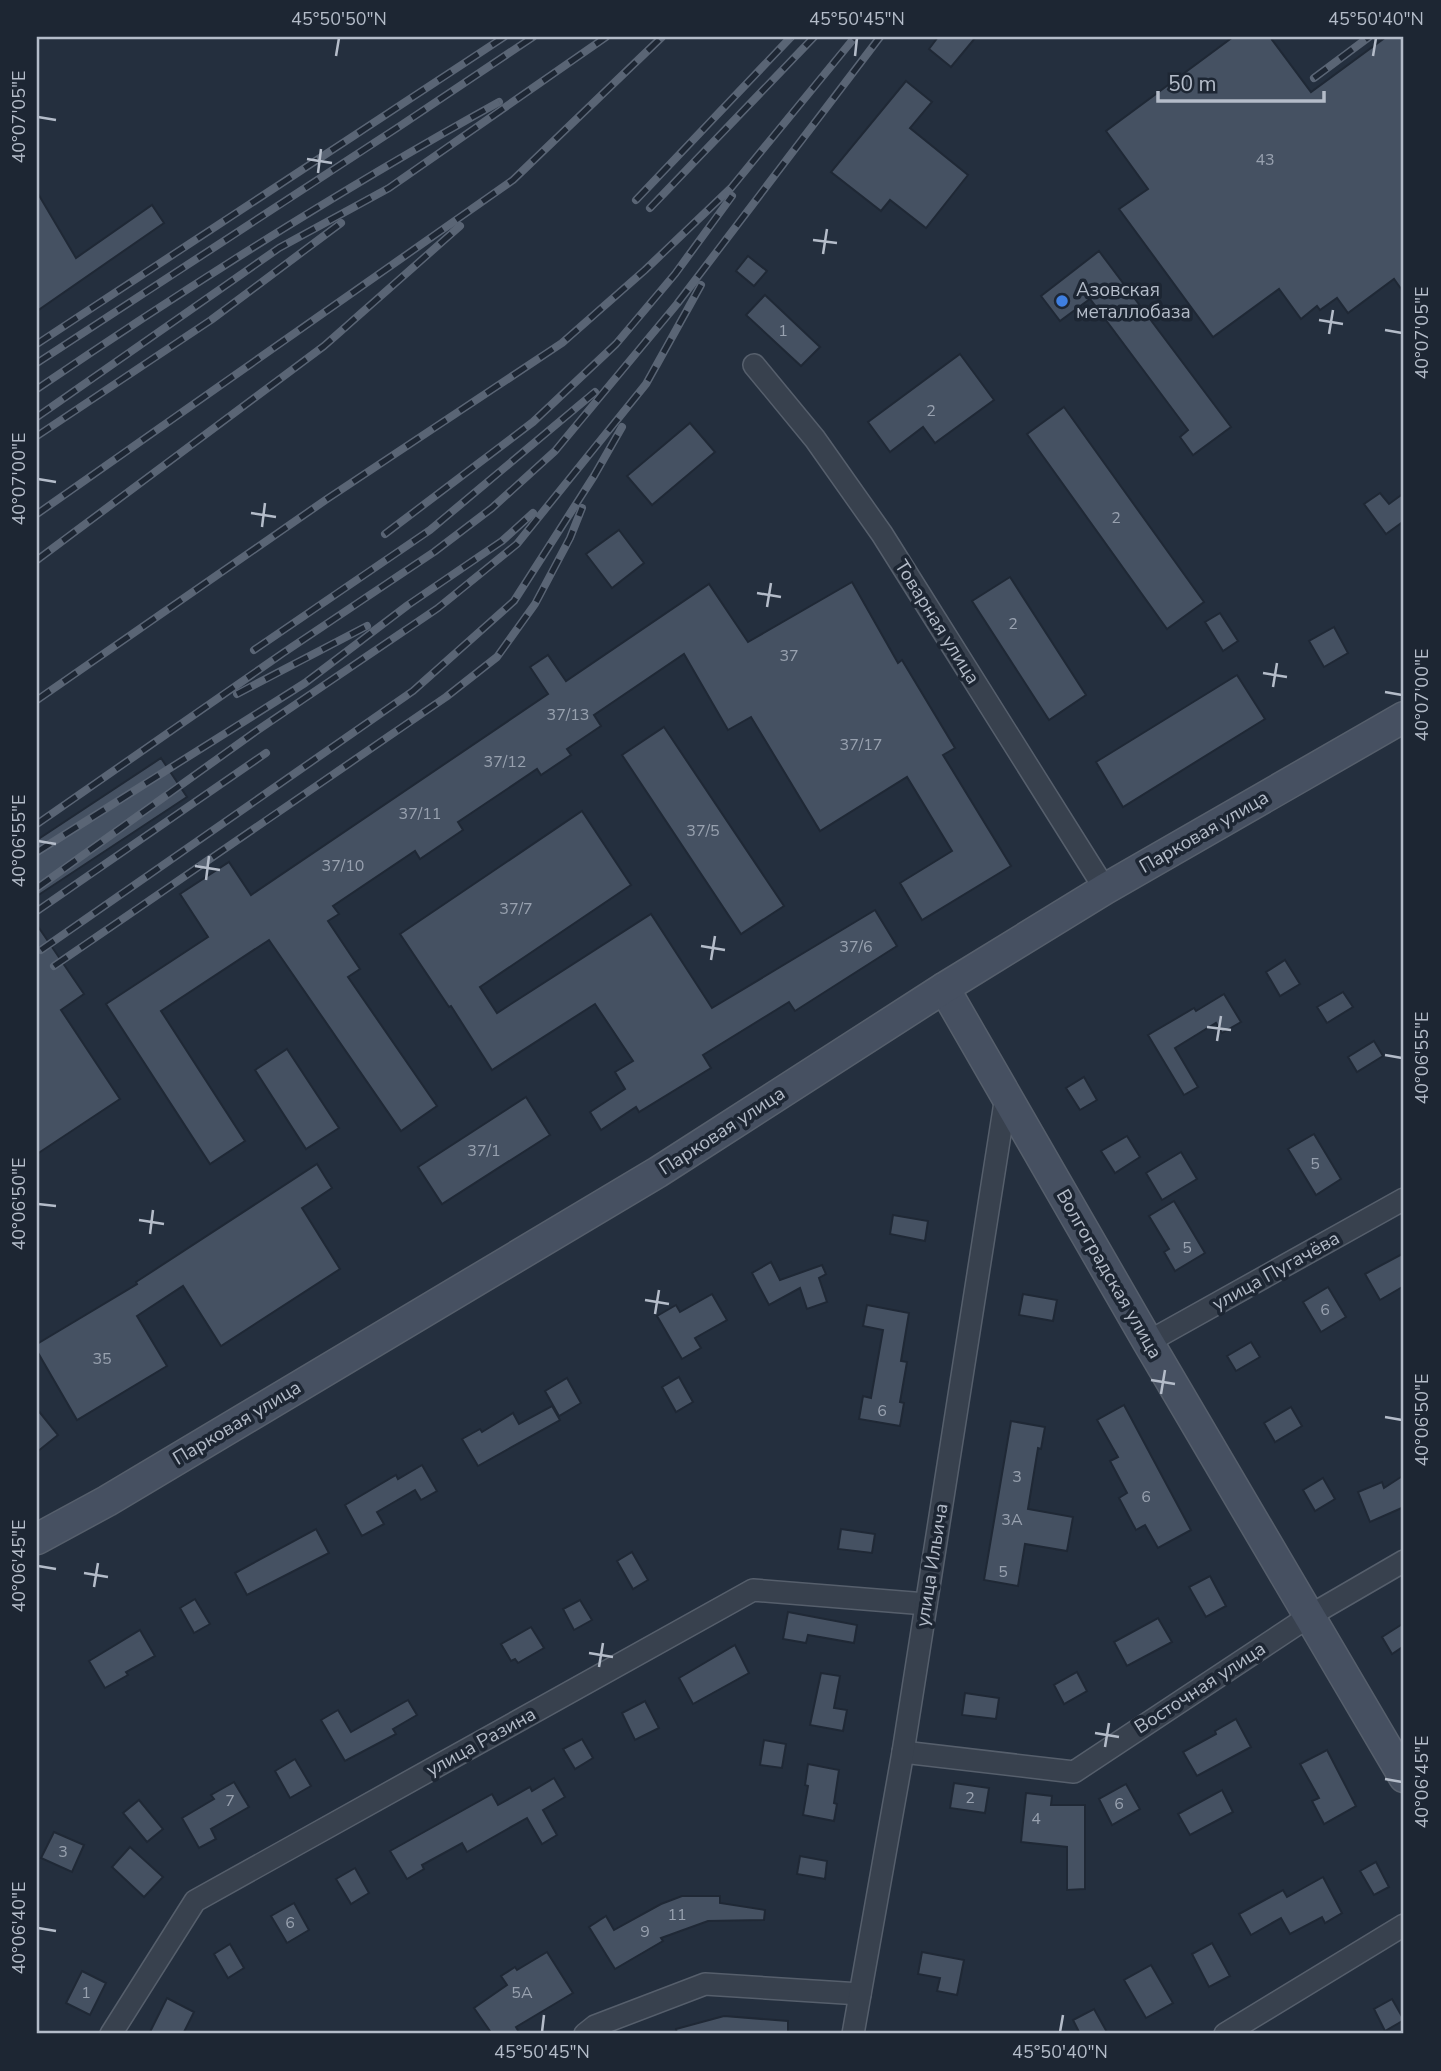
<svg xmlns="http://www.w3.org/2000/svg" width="1441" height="2071" font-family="'Nunito Sans',sans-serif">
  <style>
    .building { fill: #455162; stroke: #1f2835; stroke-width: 2 }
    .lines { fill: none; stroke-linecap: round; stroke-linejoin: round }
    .street-casing { stroke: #565f6c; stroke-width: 24 }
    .secondary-casing { stroke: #565f6c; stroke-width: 33 }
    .street { stroke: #38414e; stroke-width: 21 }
    .secondary { stroke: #465061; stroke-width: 30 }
    .rail-casing { stroke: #5a6575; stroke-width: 8 }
    .rail { stroke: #1d2633; stroke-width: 5; stroke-dasharray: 16; stroke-linecap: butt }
    .ticks { fill: none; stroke: #b4bcc9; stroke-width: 2.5 }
    .shop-dot { fill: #3f7fe0; stroke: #1d2633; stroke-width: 2.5 }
    .labels { text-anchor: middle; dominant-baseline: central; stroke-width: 7; stroke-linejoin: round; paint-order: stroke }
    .number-label { font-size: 16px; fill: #98a1af }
    .poi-label { font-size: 19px; fill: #b4bcc9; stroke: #1d2633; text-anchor: start }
    .street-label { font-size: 19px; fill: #b4bcc9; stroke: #1d2633 }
    .neatline { fill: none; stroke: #b4bcc9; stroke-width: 2.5 }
    .ticks-label { font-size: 18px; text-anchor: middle; fill: #b4bcc9 }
  </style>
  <rect width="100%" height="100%" fill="#242f3e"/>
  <g class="building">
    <path d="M 938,37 L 976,37 L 951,67 L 929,49 Z"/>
    <path d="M 1233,37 L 1270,37 L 1311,92 L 1386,37 L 1404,37 L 1404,293 L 1394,279 L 1348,313 L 1337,298 L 1320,310 L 1317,306 L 1301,319 L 1279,289 L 1213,337 L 1119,209 L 1148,189 L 1106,131 Z"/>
    <path d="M 906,81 L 932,102 L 910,128 L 968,175 L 926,228 L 890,200 L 881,211 L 831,172 Z"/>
    <path d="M 37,192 L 76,258 L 152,205 L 164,223 L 37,311 Z"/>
    <path d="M 1099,251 L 1231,427 L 1193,455 L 1180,437 L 1188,430 L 1090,299 L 1060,321 L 1041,296 Z"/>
    <path d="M 748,256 L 767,271 L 754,286 L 736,271 Z"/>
    <path d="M 765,295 L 820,347 L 801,366 L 746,315 Z"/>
    <path d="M 960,354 L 994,400 L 935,443 L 923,427 L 890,452 L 868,422 Z"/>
    <path d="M 1064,407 L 1204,602 L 1167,629 L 1027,434 Z"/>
    <path d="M 690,423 L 715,452 L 652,505 L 627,476 Z"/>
    <path d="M 1380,493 L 1389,504 L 1404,493 L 1404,521 L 1386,534 L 1364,504 Z"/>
    <path d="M 619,530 L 644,563 L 612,588 L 586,554 Z"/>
    <path d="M 1010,577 L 1086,695 L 1049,720 L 972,601 Z"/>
    <path d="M 852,582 L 898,663 L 902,660 L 955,748 L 943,755 L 1011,866 L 922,920 L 900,883 L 952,851 L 907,777 L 820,831 L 751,717 L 728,730 L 684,654 L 594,715 L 601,726 L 567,749 L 571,755 L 541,775 L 537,769 L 458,822 L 463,830 L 420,859 L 415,851 L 333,906 L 339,914 L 328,921 L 360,969 L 348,977 L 437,1106 L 401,1131 L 269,940 L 161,1011 L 245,1141 L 210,1164 L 106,1004 L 208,937 L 180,894 L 229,862 L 251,895 L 548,694 L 530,667 L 548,655 L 566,681 L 709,584 L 748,642 Z"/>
    <path d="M 1220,613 L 1238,641 L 1223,651 L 1205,622 Z"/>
    <path d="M 1334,627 L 1348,653 L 1324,667 L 1309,641 Z"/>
    <path d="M 1237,675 L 1265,719 L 1123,807 L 1096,762 Z"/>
    <path d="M 664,727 L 784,906 L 741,934 L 622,755 Z"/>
    <path d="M 161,758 L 187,797 L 37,896 L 37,840 Z"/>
    <path d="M 582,811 L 631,885 L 480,987 L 497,1013 L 651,914 L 712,1008 L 875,910 L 897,946 L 795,1011 L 789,1002 L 703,1055 L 711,1068 L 639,1112 L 636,1107 L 601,1130 L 590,1112 L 625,1089 L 615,1072 L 633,1061 L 595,1004 L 492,1070 L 451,1006 L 449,1007 L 400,934 Z"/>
    <path d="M 37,925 L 84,994 L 61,1010 L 120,1099 L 37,1154 Z"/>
    <path d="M 1285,960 L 1300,984 L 1280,996 L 1266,972 Z"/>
    <path d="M 1343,992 L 1353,1007 L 1327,1023 L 1317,1007 Z"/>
    <path d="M 1224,994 L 1241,1022 L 1222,1033 L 1216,1023 L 1175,1048 L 1198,1087 L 1184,1095 L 1148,1035 L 1194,1008 L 1196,1011 Z"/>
    <path d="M 1374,1041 L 1383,1056 L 1357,1072 L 1348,1057 Z"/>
    <path d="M 287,1049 L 339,1128 L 306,1149 L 255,1070 Z"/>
    <path d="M 1084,1077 L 1097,1100 L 1080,1110 L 1066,1088 Z"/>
    <path d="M 526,1097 L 550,1135 L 442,1204 L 418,1167 Z"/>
    <path d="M 1314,1134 L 1341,1179 L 1316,1195 L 1288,1149 Z"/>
    <path d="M 1127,1136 L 1140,1157 L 1115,1173 L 1101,1151 Z"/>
    <path d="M 1181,1152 L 1197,1179 L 1162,1200 L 1146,1173 Z"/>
    <path d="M 317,1164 L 332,1188 L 302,1208 L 340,1269 L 221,1346 L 183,1286 L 137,1316 L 167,1366 L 77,1420 L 37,1351 L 37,1344 L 137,1284 L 136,1282 Z"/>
    <path d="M 1174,1201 L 1205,1253 L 1175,1271 L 1164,1252 L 1169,1249 L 1149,1216 Z"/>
    <path d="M 893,1215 L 928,1221 L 925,1241 L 890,1234 Z"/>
    <path d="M 1404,1253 L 1404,1286 L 1380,1300 L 1365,1274 Z"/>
    <path d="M 771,1262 L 780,1280 L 822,1265 L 826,1274 L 819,1278 L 827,1302 L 807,1309 L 800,1288 L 769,1305 L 752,1273 Z"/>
    <path d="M 1328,1287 L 1346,1317 L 1321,1332 L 1303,1302 Z"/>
    <path d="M 712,1294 L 727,1320 L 695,1338 L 701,1348 L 682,1359 L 657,1316 L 676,1305 L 680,1312 Z"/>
    <path d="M 1023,1294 L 1057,1300 L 1053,1321 L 1019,1315 Z"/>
    <path d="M 867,1305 L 909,1313 L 901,1361 L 907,1362 L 900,1402 L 904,1403 L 900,1426 L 859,1419 L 863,1396 L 871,1398 L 883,1330 L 863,1326 Z"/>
    <path d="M 1251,1342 L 1260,1357 L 1236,1371 L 1227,1356 Z"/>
    <path d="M 679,1377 L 693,1402 L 676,1412 L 662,1387 Z"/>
    <path d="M 567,1378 L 581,1403 L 559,1416 L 545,1391 Z"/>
    <path d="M 1124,1405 L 1191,1530 L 1158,1548 L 1145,1525 L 1136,1530 L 1119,1498 L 1127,1493 L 1110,1461 L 1118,1457 L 1097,1420 Z"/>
    <path d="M 552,1406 L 560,1420 L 478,1466 L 462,1439 L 480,1429 L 482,1432 L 513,1413 L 519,1424 Z"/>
    <path d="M 1291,1407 L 1302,1426 L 1275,1442 L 1264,1423 Z"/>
    <path d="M 37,1409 L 58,1435 L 37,1452 Z"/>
    <path d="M 1011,1421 L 1045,1427 L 1041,1449 L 1038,1448 L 1028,1509 L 1073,1517 L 1067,1551 L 1025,1544 L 1018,1586 L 984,1580 Z"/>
    <path d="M 422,1465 L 437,1491 L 421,1500 L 415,1490 L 377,1512 L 384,1524 L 362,1536 L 345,1505 L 396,1475 L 398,1479 Z"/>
    <path d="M 1404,1475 L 1404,1507 L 1370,1522 L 1358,1492 L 1382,1482 L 1384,1488 Z"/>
    <path d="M 1323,1478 L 1335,1499 L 1315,1511 L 1303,1490 Z"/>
    <path d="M 316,1529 L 329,1553 L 247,1595 L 235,1573 Z"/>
    <path d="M 841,1529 L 875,1534 L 872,1553 L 838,1549 Z"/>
    <path d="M 632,1552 L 648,1580 L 633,1589 L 617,1561 Z"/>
    <path d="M 1210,1576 L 1226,1606 L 1206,1617 L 1189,1587 Z"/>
    <path d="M 195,1599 L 210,1624 L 194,1633 L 180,1608 Z"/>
    <path d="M 580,1600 L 592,1620 L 574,1630 L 563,1609 Z"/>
    <path d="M 788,1612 L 857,1625 L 854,1643 L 808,1635 L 806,1643 L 783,1639 Z"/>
    <path d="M 1158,1618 L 1172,1642 L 1127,1666 L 1114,1642 Z"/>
    <path d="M 1404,1623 L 1404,1646 L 1392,1654 L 1382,1637 Z"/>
    <path d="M 531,1627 L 544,1648 L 518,1663 L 515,1659 L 511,1661 L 501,1644 Z"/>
    <path d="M 140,1630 L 155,1656 L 126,1672 L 128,1675 L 105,1688 L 89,1661 Z"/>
    <path d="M 735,1645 L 749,1673 L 693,1704 L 679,1678 Z"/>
    <path d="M 1077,1672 L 1087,1691 L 1064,1704 L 1054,1685 Z"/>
    <path d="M 821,1673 L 840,1676 L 834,1708 L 847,1710 L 843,1731 L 810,1725 Z"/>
    <path d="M 965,1693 L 999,1698 L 996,1719 L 962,1715 Z"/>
    <path d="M 408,1700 L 417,1715 L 393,1729 L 396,1734 L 345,1761 L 321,1720 L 338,1710 L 351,1732 Z"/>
    <path d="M 645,1701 L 659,1728 L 635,1740 L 622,1713 Z"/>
    <path d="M 1236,1719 L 1251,1747 L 1197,1776 L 1183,1752 L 1216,1734 L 1215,1731 Z"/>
    <path d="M 582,1739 L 593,1758 L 575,1769 L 563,1749 Z"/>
    <path d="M 764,1740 L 786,1744 L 782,1768 L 760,1765 Z"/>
    <path d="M 1327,1750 L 1356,1806 L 1324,1824 L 1312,1801 L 1319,1798 L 1300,1764 Z"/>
    <path d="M 295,1759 L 311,1786 L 290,1798 L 275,1771 Z"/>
    <path d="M 808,1764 L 839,1770 L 834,1803 L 837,1804 L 834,1821 L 803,1815 L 808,1786 L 805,1785 Z"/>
    <path d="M 554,1778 L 565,1797 L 543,1810 L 557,1835 L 542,1844 L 527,1818 L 467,1852 L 462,1843 L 422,1865 L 424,1869 L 407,1879 L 390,1851 L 492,1794 L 498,1805 L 530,1787 L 532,1791 Z"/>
    <path d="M 234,1782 L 249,1807 L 211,1829 L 216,1839 L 199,1848 L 182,1818 L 214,1799 L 211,1795 Z"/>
    <path d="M 954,1783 L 989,1788 L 985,1813 L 950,1808 Z"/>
    <path d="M 1126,1784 L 1140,1809 L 1112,1825 L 1099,1799 Z"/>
    <path d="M 1222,1790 L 1233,1812 L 1190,1835 L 1178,1814 Z"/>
    <path d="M 1026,1793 L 1052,1796 L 1051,1805 L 1085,1805 L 1085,1889 L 1067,1890 L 1067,1847 L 1021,1842 Z"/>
    <path d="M 139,1800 L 163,1829 L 147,1842 L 123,1813 Z"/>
    <path d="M 54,1832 L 84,1845 L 72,1872 L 41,1858 Z"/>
    <path d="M 130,1847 L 163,1877 L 144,1897 L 112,1867 Z"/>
    <path d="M 800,1856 L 827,1861 L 825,1879 L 797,1874 Z"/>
    <path d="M 1376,1862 L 1389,1887 L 1374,1895 L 1360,1871 Z"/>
    <path d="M 355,1868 L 369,1893 L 351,1904 L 336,1879 Z"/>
    <path d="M 1323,1877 L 1342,1913 L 1325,1923 L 1322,1917 L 1290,1934 L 1281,1918 L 1251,1935 L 1239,1914 L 1283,1890 L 1287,1897 Z"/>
    <path d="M 682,1896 L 720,1896 L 720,1903 L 765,1910 L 764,1920 L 708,1921 L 661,1938 L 663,1941 L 615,1969 L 589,1927 L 606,1916 L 614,1930 L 661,1904 Z"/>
    <path d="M 294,1903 L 309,1930 L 287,1943 L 271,1916 Z"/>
    <path d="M 1212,1943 L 1230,1976 L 1209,1987 L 1192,1954 Z"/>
    <path d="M 230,1944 L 244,1968 L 228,1978 L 214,1954 Z"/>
    <path d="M 547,1952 L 573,1993 L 516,2027 L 520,2034 L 492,2034 L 474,2008 L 507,1985 L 501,1976 L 515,1967 L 517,1970 Z"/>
    <path d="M 922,1952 L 964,1960 L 957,1995 L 937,1991 L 940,1978 L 918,1974 Z"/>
    <path d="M 1151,1965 L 1173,2003 L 1146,2018 L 1124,1980 Z"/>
    <path d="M 82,1971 L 106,1983 L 90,2015 L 66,2003 Z"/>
    <path d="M 167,1998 L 194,2012 L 183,2034 L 149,2034 Z"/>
    <path d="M 1392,1999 L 1404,2020 L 1385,2031 L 1374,2009 Z"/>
    <path d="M 1094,2009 L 1108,2034 L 1080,2034 L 1073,2020 Z"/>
    <path d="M 724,2016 L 788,2021 L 788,2034 L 677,2034 L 676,2029 Z"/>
  </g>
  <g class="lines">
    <g class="street-casing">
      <g id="street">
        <path d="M 754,365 L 815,439 L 882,534 L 1105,889"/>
        <path d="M 1148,1342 L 1404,1199"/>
        <path d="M 903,1752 L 1074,1772 L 1311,1615 L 1404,1561"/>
        <path d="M 111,2034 L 195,1901 L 753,1590 L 926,1604"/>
        <path d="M 585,2034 L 595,2026 L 705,1984 L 860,1994"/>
        <path d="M 853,2034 L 903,1752 L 1006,1096"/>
        <path d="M 1225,2034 L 1404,1925"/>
      </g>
    </g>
    <g class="secondary-casing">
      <g id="secondary">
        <path d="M 944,988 L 1148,1342 L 1404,1777"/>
        <path d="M 37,1539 L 107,1501 L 658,1172 L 944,988 L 1105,889 L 1404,717"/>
      </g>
    </g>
    <use href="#street" class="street"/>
    <use href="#secondary" class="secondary"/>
    <g class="rail-casing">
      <g id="rail">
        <path d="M 1314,78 L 1369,37"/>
        <path d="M 636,200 L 791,37"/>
        <path d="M 650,208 L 814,37"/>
        <path d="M 37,344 L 504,37"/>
        <path d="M 37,363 L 397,128 L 533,37"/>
        <path d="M 37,389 C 187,287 340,190 499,102"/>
        <path d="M 37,417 L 279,248 L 389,188 L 606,37"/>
        <path d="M 37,436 L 211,320 L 341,223"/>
        <path d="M 37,514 L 513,180 L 662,37"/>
        <path d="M 385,534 L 533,422 L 616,344 L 675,274 L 732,196"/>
        <path d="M 37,560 L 324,346 L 460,226"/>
        <path d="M 254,650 L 430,530 L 595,392"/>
        <path d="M 237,694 L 367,626"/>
        <path d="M 37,700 L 327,499 L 562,343 L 645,270 L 731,188 L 855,37"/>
        <path d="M 37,824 L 283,653 L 434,552 L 492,508 L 555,451 L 677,304 L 880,37"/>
        <path d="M 37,852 L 305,683 L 408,605 L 502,541 L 533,513"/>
        <path d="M 37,888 L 255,732 L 438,608 L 517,544 L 646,384 L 701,285"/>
        <path d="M 37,911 L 266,753"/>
        <path d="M 41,950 L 413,691 L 514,601 L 594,476 L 622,427"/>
        <path d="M 54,966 L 446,697 L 497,657 L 535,604 L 570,538 L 582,508"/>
      </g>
    </g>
    <use href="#rail" class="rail"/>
  </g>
  <path class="ticks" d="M 336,56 L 339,38M 855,56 L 857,38M 1373,56 L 1376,38M 38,117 L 56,120M 307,159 L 332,163M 318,173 L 321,149M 813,240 L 837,243M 823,254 L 827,229M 1319,320 L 1343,324M 1385,330 L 1402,333M 1329,334 L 1333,310M 38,479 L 56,482M 251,513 L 276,517M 262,527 L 265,503M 757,593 L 781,597M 767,607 L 771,583M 1263,673 L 1287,677M 1273,687 L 1277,663M 1385,692 L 1402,695M 38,841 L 56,844M 195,866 L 220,870M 206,880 L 209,856M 701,946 L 725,950M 711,960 L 715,936M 1207,1027 L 1231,1030M 1217,1041 L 1221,1016M 1385,1055 L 1402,1058M 38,1204 L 56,1206M 139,1220 L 164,1224M 150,1234 L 153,1210M 645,1300 L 669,1304M 655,1314 L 659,1290M 1151,1380 L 1175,1384M 1161,1394 L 1165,1370M 1385,1417 L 1402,1420M 38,1566 L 56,1569M 84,1573 L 108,1577M 94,1587 L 98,1563M 589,1653 L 613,1657M 599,1667 L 603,1643M 1095,1733 L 1119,1737M 1105,1747 L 1109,1723M 1385,1779 L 1402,1782M 38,1928 L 56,1931M 542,2032 L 544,2015M 1060,2032 L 1063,2015"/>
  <circle class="shop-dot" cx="1062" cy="301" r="7"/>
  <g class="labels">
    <g class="number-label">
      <text x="1265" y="160">43</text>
      <text x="783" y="331">1</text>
      <text x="931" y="411">2</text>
      <text x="1116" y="518">2</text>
      <text x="1013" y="624">2</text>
      <text x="789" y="656">37</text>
      <text x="568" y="715">37/13</text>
      <text x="861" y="745">37/17</text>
      <text x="505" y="762">37/12</text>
      <text x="420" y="814">37/11</text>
      <text x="703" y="831">37/5</text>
      <text x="343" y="866">37/10</text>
      <text x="516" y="909">37/7</text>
      <text x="856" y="947">37/6</text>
      <text x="484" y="1151">37/1</text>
      <text x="1315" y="1164">5</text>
      <text x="1187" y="1248">5</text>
      <text x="1325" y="1310">6</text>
      <text x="102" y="1359">35</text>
      <text x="882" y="1411">6</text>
      <text x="1017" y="1477">3</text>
      <text x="1146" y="1497">6</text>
      <text x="1012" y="1520">3А</text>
      <text x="1003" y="1572">5</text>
      <text x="970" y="1798">2</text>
      <text x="230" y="1801">7</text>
      <text x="1119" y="1804">6</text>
      <text x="1036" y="1819">4</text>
      <text x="63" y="1852">3</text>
      <text x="677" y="1915">11</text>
      <text x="290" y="1923">6</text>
      <text x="645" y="1932">9</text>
      <text x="86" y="1993">1</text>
      <text x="522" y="1993">5А</text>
    </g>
    <g class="poi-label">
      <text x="1076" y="290">Азовская<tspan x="1076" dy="22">металлобаза</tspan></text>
    </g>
    <g class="street-label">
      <text transform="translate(937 622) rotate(58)">Товарная улица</text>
      <text transform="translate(1204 832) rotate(-30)">Парковая улица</text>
      <text transform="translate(722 1131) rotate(-33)">Парковая улица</text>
      <text transform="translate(1276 1271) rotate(-29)">улица Пугачёва</text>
      <text transform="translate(1109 1274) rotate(60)">Волгоградская улица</text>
      <text transform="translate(237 1423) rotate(-31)">Парковая улица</text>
      <text transform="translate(932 1565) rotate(-81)">улица Ильича</text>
      <text transform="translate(1200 1688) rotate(-33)">Восточная улица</text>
      <text transform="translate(481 1742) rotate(-29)">улица Разина</text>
    </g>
  </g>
  <rect width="1441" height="2071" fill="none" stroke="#1d2633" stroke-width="77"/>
  <path d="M1158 91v10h166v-10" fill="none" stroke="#b4bcc9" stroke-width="3.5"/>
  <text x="1168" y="91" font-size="21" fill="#b4bcc9" stroke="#1d2633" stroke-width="5" paint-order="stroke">50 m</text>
  <rect x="38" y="38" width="1364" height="1994" class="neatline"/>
  <g class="ticks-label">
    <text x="339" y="25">45°50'50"N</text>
    <text x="857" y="25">45°50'45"N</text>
    <text x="1376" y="25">45°50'40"N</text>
    <text transform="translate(19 117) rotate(-90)" y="6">40°07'05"E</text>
    <text transform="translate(1422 333) rotate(-90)" y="6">40°07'05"E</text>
    <text transform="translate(19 479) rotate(-90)" y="6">40°07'00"E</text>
    <text transform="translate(1422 695) rotate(-90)" y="6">40°07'00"E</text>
    <text transform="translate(19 841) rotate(-90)" y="6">40°06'55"E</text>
    <text transform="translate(1422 1058) rotate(-90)" y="6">40°06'55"E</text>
    <text transform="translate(19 1204) rotate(-90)" y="6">40°06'50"E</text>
    <text transform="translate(1422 1420) rotate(-90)" y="6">40°06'50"E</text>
    <text transform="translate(19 1566) rotate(-90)" y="6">40°06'45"E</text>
    <text transform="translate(1422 1782) rotate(-90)" y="6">40°06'45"E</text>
    <text transform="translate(19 1928) rotate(-90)" y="6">40°06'40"E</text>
    <text x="542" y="2058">45°50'45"N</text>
    <text x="1060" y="2058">45°50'40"N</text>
  </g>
</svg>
